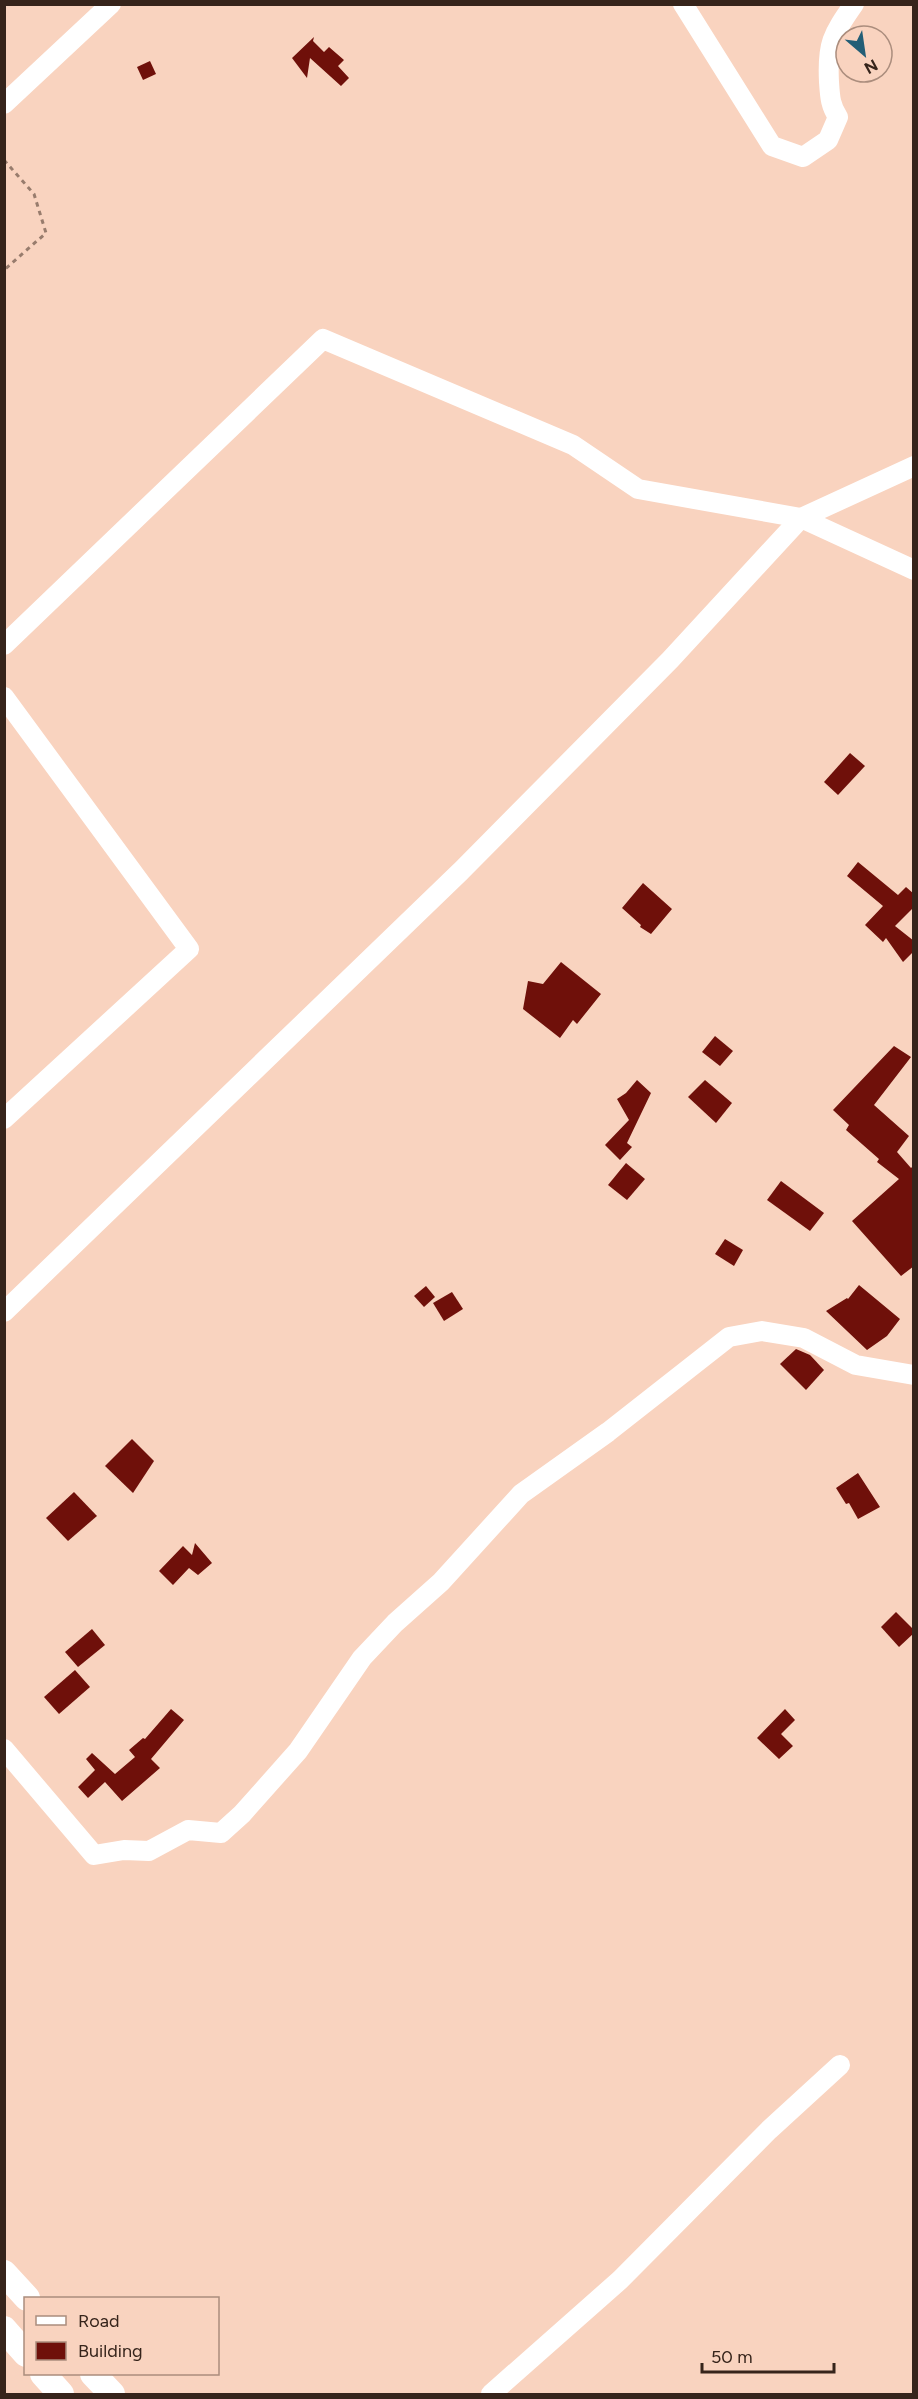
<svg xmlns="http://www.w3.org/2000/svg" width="918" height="2399" font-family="Figtree,sans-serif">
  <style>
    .building { fill: #6f100a }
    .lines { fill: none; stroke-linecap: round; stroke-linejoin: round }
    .path { stroke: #987c6d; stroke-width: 3; stroke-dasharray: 4.5 4.5; stroke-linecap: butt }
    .minor { stroke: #fff; stroke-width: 20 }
    .major { stroke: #fff; stroke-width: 26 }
  </style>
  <rect width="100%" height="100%" fill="#f9d3bf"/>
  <g class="building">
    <path d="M 314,37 L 313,41 L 324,52 L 329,47 L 344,60 L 338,66 L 349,78 L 341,86 L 310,58 L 307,78 L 292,58 Z"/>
    <path d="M 150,61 L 156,74 L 143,80 L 137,67 Z"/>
    <path d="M 850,753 L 865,766 L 838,795 L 824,782 Z"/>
    <path d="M 858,862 L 898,895 L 906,887 L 914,894 L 914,907 L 895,926 L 914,941 L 914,951 L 903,962 L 886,938 L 883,942 L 865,925 L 883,906 L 847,876 Z"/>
    <path d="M 643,883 L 672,909 L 651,934 L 640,927 L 641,925 L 622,908 Z"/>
    <path d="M 561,962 L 601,994 L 577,1024 L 573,1020 L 560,1038 L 523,1009 L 528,981 L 543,984 Z"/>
    <path d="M 715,1036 L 733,1051 L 720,1066 L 702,1052 Z"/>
    <path d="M 894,1046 L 911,1057 L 874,1105 L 909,1136 L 897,1152 L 911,1168 L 914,1165 L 914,1266 L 901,1276 L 852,1221 L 899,1179 L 877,1162 L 879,1159 L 846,1130 L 849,1125 L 833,1110 Z"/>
    <path d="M 637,1080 L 651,1093 L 627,1143 L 632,1147 L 620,1160 L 605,1145 L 629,1120 L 617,1099 L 626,1093 Z"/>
    <path d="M 705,1080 L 732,1103 L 716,1123 L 688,1097 Z"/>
    <path d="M 626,1163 L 645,1179 L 627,1200 L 608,1185 Z"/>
    <path d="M 781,1181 L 824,1213 L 810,1231 L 767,1200 Z"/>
    <path d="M 725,1239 L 743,1250 L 734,1266 L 715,1254 Z"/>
    <path d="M 859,1285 L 900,1319 L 887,1336 L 867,1350 L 826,1311 L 847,1298 L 848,1299 Z"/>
    <path d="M 426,1286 L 435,1297 L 424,1307 L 414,1296 Z"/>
    <path d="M 452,1292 L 463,1309 L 444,1321 L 433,1303 Z"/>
    <path d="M 796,1349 L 810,1355 L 824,1370 L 806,1390 L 780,1364 Z"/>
    <path d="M 132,1439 L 154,1461 L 133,1493 L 105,1466 Z"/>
    <path d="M 858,1473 L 880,1507 L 858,1519 L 849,1503 L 846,1504 L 836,1488 Z"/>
    <path d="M 74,1492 L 97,1516 L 68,1541 L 46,1518 Z"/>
    <path d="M 195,1543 L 212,1563 L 198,1575 L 189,1568 L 173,1585 L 159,1571 L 183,1546 L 192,1555 Z"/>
    <path d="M 896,1612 L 914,1630 L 914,1633 L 899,1647 L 881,1627 Z"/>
    <path d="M 92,1629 L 105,1645 L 78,1667 L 65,1652 Z"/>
    <path d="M 75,1670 L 90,1687 L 59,1714 L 44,1697 Z"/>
    <path d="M 171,1709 L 184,1720 L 151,1759 L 160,1768 L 122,1801 L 105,1782 L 88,1798 L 78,1787 L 95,1770 L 86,1759 L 92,1753 L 115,1774 L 135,1757 L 129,1750 L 143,1738 L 145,1739 Z"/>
    <path d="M 785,1709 L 795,1720 L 781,1734 L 793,1746 L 779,1759 L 757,1738 Z"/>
  </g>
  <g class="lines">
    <path class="path" d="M 4,160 L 34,194 L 46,233 L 4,270"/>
    <g class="minor">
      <path d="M 683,4 L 772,146 L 803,157 L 828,140 L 838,117 C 830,105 830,96 829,82 C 827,44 832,35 854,4"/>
      <path d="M 4,104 L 111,4"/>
      <path d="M 4,645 L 323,339 L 573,445 L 638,489 L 801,518 L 914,570"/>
      <path d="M 4,697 L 189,949 L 4,1119"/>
      <path d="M 4,1312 L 461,871 L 670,660 L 801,518 L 914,466"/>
      <path d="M 4,1749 L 94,1855 L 124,1850 L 149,1851 L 188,1830 L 221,1833 L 242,1814 L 298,1751 L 362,1658 L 395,1623 L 441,1582 L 521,1494 L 608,1432 L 729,1337 L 762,1331 L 804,1338 L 856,1365 L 914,1375"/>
      <path d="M 491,2394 L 620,2280 L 769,2130 L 840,2065"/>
    </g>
    <g class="major">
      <path d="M 4,2273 L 27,2298"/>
      <path d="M 4,2329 L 26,2354"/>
      <path d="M 43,2374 L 61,2394"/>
      <path d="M 93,2374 L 112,2394"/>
    </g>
  </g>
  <rect width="918" height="2399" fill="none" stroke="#36241b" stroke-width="12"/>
  <rect x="24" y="2297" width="195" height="78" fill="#f9d3bf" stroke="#ab8d7d" stroke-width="1.5"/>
  <rect x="36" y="2316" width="30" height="9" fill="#ffffff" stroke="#ab8d7d" stroke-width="1.5"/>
  <text x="78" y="2327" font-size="18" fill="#36241b">Road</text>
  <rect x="36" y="2342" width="30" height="18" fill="#6f100a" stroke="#ab8d7d" stroke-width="1.5"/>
  <text x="78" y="2357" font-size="18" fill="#36241b">Building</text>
  <g transform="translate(864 54) rotate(151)"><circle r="28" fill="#f9d3bf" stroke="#ab8d7d" stroke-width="1.5"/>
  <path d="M0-4.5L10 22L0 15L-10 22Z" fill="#235e76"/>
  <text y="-9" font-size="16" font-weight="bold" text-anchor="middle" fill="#36241b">N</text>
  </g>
  <path d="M702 2363v9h132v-9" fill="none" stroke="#36241b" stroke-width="3"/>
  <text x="711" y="2363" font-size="18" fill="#36241b" stroke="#f9d3bf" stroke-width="4.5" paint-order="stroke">50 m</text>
</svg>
